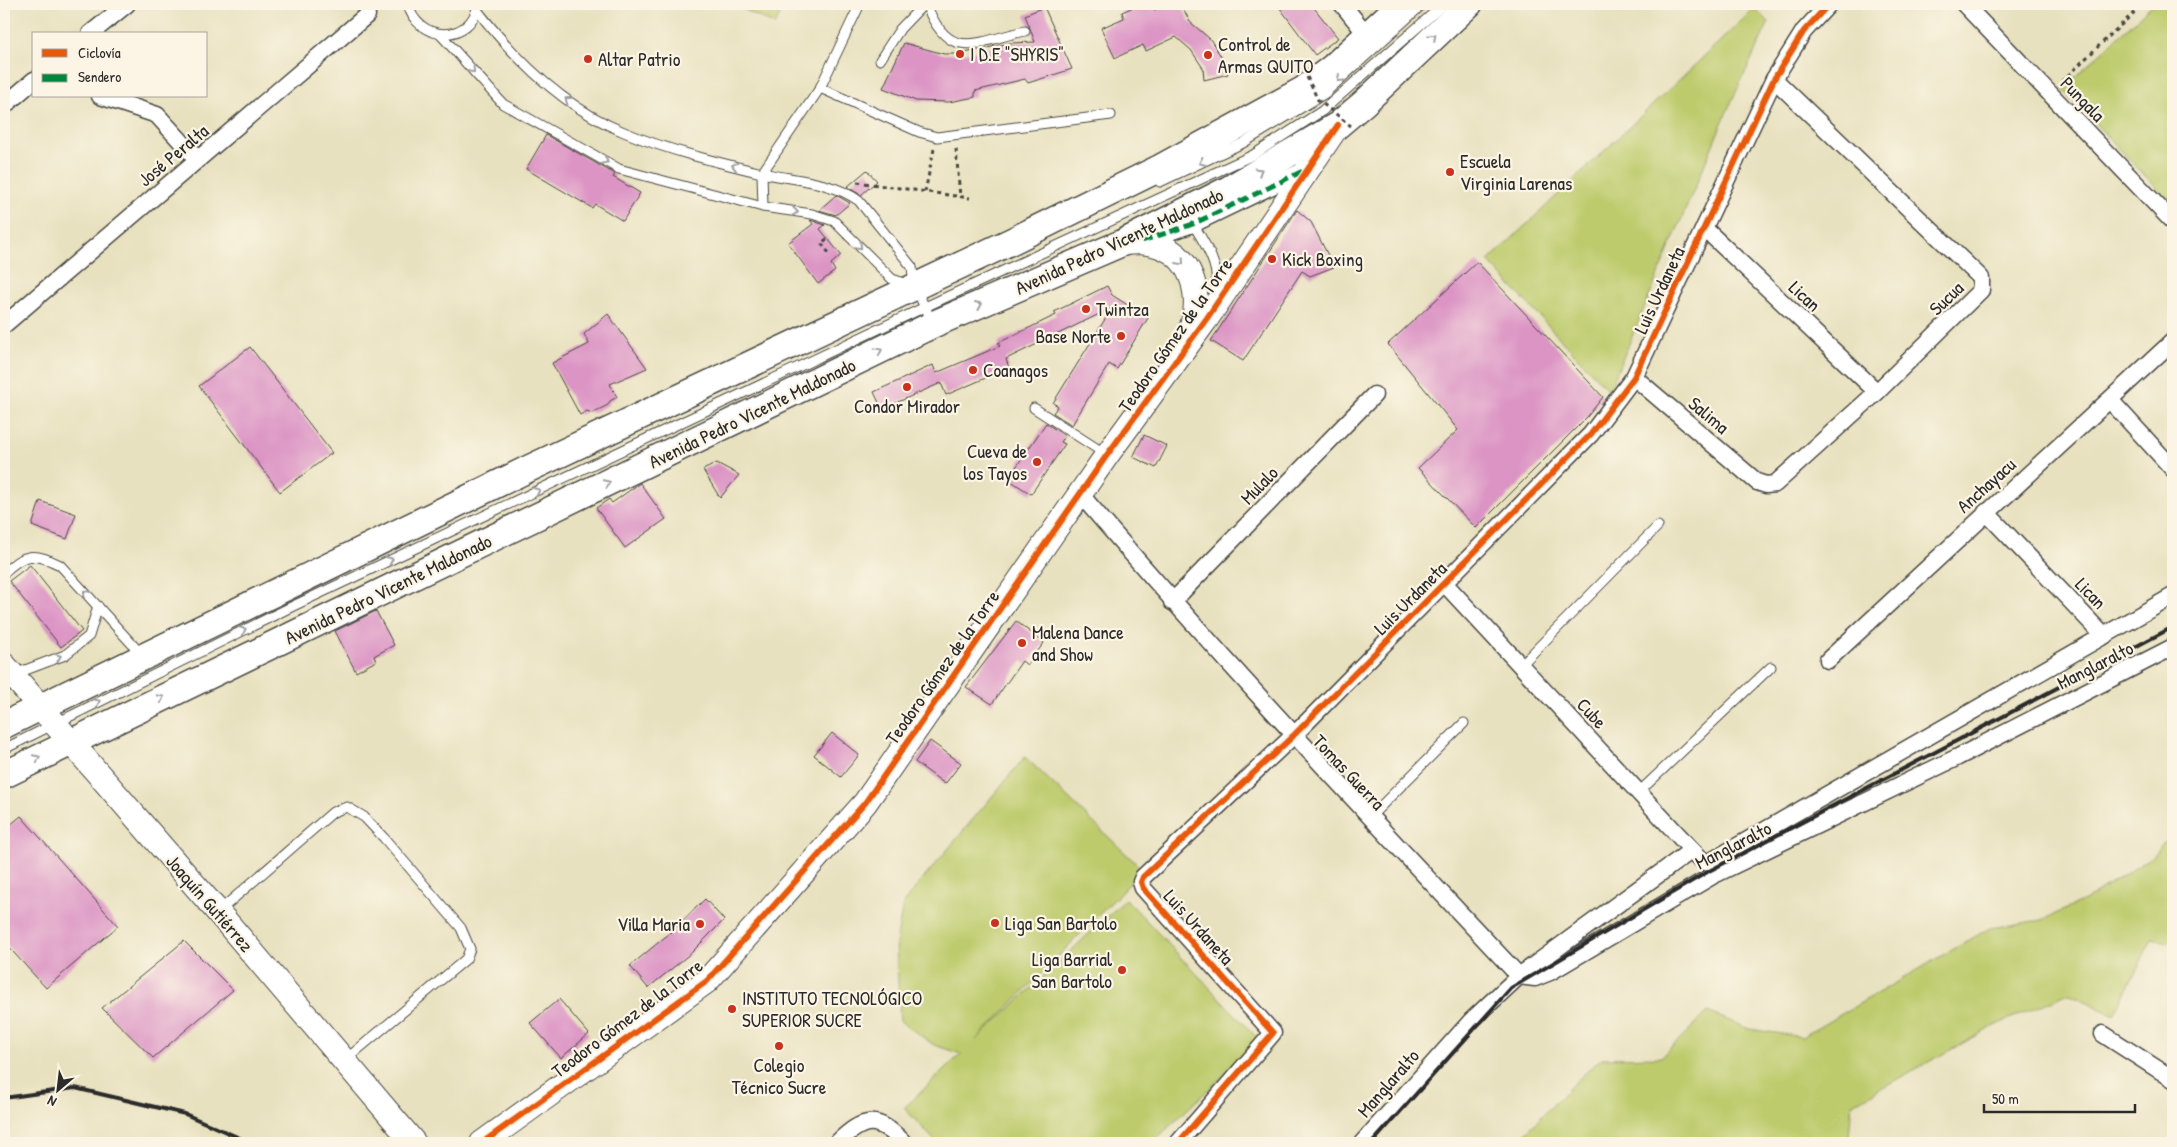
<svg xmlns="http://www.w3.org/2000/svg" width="2177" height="1147" font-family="'Patrick Hand',sans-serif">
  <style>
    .green { fill: #bdcb6c; stroke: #747b4c }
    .building { fill: #dc94c5 }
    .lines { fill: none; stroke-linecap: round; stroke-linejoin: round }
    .lane-casing { stroke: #474641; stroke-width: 11 }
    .street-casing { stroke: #474641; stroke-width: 19 }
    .secondary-casing { stroke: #474641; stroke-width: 26 }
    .primary-casing { stroke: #474641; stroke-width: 29 }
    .path { stroke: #474641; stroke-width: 3; stroke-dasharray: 4 4; stroke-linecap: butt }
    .lane { stroke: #fff; stroke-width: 9 }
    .street { stroke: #fff; stroke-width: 16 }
    .secondary { stroke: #fff; stroke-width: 24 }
    .primary { stroke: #fff; stroke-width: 26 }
    .rail { stroke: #2b2b2b; stroke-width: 4 }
    .path-bridge { stroke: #474641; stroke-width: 3; stroke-dasharray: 4 4; stroke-linecap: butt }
    .quiet { stroke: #00873e; stroke-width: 5; stroke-dasharray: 10 5; stroke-linecap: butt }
    .cycleway-casing { stroke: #fcf5e5; stroke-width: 9 }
    .cycleway { stroke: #e8590c; stroke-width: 6 }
    .oneway { stroke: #a0a0a0 }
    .poi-dot { fill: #c8321e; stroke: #fcf5e5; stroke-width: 2 }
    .labels { text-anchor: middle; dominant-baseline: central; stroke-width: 4.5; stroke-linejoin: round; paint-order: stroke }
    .poi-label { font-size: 19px; fill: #2b2b2b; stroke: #fcf5e5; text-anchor: start }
    .street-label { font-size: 19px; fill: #2b2b2b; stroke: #fcf5e5 }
  </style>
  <rect width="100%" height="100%" fill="#fcf5e5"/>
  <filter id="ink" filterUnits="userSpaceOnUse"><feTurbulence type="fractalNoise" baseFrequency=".02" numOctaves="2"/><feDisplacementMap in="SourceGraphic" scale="10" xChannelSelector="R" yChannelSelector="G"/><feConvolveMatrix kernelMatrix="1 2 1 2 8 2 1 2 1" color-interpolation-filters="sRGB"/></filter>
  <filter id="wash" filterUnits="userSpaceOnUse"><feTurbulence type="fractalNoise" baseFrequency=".0096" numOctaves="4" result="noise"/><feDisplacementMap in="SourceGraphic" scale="20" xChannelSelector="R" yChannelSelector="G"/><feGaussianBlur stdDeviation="1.12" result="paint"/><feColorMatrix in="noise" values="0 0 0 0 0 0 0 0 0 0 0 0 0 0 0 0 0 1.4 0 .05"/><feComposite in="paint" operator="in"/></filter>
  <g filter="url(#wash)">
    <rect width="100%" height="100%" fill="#e8e1bf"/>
    <g class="green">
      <path d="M 733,4 L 785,4 L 775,25 Z"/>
      <path d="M 2153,4 L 2173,4 L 2173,205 L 2062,89 Z"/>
      <path d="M 1755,8 L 1769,22 L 1728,109 L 1609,391 L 1488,261 Z"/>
      <path d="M 1025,757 L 1143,870 L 976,1040 L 1126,899 L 1260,1041 L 1152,1143 L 937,1143 L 904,1108 L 961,1054 L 934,1045 L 900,1021 L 896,943 L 903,903 Z"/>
      <path d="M 2173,834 L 2173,943 L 2152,939 L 2114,1015 L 2069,993 L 1996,1025 L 1852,1104 L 1849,1137 L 1831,1143 L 1516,1143 L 1571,1086 L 1602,1058 L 1661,1057 L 1708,1012 L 1749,1029 L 1802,1037 L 1990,928 L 2042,920 L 2084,901 L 2149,859 Z"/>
    </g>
    <g id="blocks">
      <g class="building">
        <path d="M 1140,4 L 1151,4 L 1154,10 L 1168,4 L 1181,4 L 1190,22 L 1210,39 L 1224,61 L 1228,74 L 1204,80 L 1203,68 L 1191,50 L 1176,37 L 1146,51 L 1143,45 L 1115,58 L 1101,28 L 1124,18 L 1122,12 Z"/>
        <path d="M 1277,4 L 1311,4 L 1338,38 L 1315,55 Z"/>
        <path d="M 1044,7 L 1072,69 L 1028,83 L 1025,79 L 975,91 L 975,97 L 949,102 L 916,101 L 883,88 L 904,43 L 944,54 L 960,54 L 1010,43 L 1035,42 L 1025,15 Z"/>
        <path d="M 546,135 L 615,174 L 613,177 L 640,193 L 623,221 L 595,204 L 592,208 L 526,169 Z"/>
        <path d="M 867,170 L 877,181 L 861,195 L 847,187 Z"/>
        <path d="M 836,195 L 850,203 L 836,215 L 819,210 Z"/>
        <path d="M 1297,210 L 1311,222 L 1334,267 L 1310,276 L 1302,271 L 1243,361 L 1211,341 Z"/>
        <path d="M 810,220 L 825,225 L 820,229 L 841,255 L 831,264 L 835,271 L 818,284 L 788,243 L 813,224 Z"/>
        <path d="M 1477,262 L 1603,397 L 1587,417 L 1476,528 L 1418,468 L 1458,430 L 1388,344 Z"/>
        <path d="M 1107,286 L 1112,295 L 1148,318 L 1117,369 L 1109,364 L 1072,425 L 1053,413 L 1058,406 L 1053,403 L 1112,308 L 1006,359 L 1009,368 L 946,395 L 941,383 L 882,409 L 874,392 L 933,365 L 936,373 L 1000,346 L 998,343 L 1056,315 L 1054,312 Z"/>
        <path d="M 608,314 L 647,368 L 610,384 L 617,397 L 610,401 L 608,405 L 592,413 L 587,411 L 580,415 L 552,363 L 589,344 L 584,334 Z"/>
        <path d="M 250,347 L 332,453 L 280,492 L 199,386 Z"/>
        <path d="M 1046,423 L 1065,436 L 1061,442 L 1065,444 L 1031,494 L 1008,479 Z"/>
        <path d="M 1144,435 L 1167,446 L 1156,468 L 1133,457 Z"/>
        <path d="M 717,463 L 739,475 L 720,498 L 703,470 Z"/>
        <path d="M 640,483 L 666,519 L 625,548 L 596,508 L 609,499 L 612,503 Z"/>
        <path d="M 40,501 L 76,514 L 67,539 L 32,526 Z"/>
        <path d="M 30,565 L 82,631 L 61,647 L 9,581 Z"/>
        <path d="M 376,611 L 394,645 L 374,656 L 376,661 L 356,672 L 335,631 Z"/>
        <path d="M 1016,621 L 1044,643 L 1027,665 L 1022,661 L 992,704 L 966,687 Z"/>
        <path d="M 832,733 L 859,755 L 841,777 L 814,755 Z"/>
        <path d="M 930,741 L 961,763 L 945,784 L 915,762 Z"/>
        <path d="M 21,816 L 118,926 L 46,988 L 4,942 L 4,830 Z"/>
        <path d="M 705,899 L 724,920 L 691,953 L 648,988 L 630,966 L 670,933 Z"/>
        <path d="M 184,941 L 233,990 L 153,1058 L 102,1008 Z"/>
        <path d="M 559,999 L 589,1034 L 561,1058 L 530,1023 Z"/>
      </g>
    </g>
  </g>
  <g filter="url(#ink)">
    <use href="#blocks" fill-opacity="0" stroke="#474641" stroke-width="1"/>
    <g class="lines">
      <g class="lane-casing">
        <g id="lane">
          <path d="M 408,4 C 417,43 472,44 478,4"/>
          <path d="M 926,4 C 949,63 975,42 1025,31"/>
          <path d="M 477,10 C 516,60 564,108 624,132 C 667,150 716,162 762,173 C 793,180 833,181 859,201 L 912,267 L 914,286 L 927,311"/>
          <path d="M 440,34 L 503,104 L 619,169 L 763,207 L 812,214 L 834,221 L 892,279 L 907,284"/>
          <path d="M 880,60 L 900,29 L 924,4"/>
          <path d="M 820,88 L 919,132 L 937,137 L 1111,115"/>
          <path d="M 1160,182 L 1243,143 L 1324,94 L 1423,4"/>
          <path d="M 763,207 L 762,173 L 820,88 L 860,4"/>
          <path d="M 1193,224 C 1204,242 1222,269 1215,291"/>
          <path d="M 1034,408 L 1107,455"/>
          <path d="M 4,573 C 23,553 35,552 60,565 L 142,655"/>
          <path d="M 1520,666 L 1658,526"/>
          <path d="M 15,674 L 65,655 L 89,636 L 98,606"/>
          <path d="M 4,749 L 289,608 L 925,307 L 1253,155 L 1322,111 L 1444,4"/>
          <path d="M 1639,792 L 1771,667"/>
          <path d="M 1370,817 L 1464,723"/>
          <path d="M 218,912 L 333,812 L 347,807 L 364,817 L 384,838 L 461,928 L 470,949 L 466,959 L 344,1061"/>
        </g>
      </g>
      <g class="street-casing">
        <g id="street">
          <path d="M 1342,4 L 1367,35"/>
          <path d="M 1964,4 L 2173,222"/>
          <path d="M 90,34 L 127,4"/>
          <path d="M 100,96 L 157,115 L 198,160"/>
          <path d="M 4,106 L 34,80"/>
          <path d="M 1705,229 L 1877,392"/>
          <path d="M 1161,235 L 1193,224 L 1307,169"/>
          <path d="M 4,325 L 367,15"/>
          <path d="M 1634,377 L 1757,482 L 1766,485 L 1775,484 L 1877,392 L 1981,290 L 1981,278 L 1774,79"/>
          <path d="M 2110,400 L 2173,469"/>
          <path d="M 1081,495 C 1222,660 1371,818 1519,976"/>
          <path d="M 1986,512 L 2104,636"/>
          <path d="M 1445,584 L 1692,850 L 1703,861 L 1708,863 L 2173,596"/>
          <path d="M 1172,602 L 1374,395"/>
          <path d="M 1828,660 L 2173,341"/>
          <path d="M 1519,976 L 1535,978 L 1550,972 L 1712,876 L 1958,757 L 2173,647"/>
          <path d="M 2103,1034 L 2173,1079"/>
          <path d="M 837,1143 C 864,1117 877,1115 904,1143"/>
          <path d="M 1178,1143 L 1273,1033 L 1143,888 L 1141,882 L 1143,877 L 1293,736 L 1591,434 L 1634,377 L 1774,79 L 1804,31 L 1829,4"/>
          <path d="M 1362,1143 L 1471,1021 L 1519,976 L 1692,850"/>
        </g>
      </g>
      <g class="secondary-casing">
        <g id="secondary">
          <path d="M 1122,243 C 1135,242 1147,241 1160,246 C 1196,259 1203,302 1189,334"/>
          <path d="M 4,665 L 218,912 L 414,1143"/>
          <path d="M 482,1143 L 707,981 L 865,803 L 1107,455 L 1207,318 L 1338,125"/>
        </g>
      </g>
      <g class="primary-casing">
        <g id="primary">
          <path d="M 4,725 L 528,469 L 1012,241 L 1160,168 L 1303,90 L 1333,67 L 1401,4"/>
          <path d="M 4,775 L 934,324 L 1122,243 L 1229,189 L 1338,125 L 1364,103 L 1469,4"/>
        </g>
      </g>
      <g class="path">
        <path d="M 2062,81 L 2143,4"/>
        <path d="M 956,149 L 960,197"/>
        <path d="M 857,182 L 970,198"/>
        <path d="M 925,192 L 934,149"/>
        <path d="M 829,253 L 821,243 L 830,237"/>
      </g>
      <use href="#lane" class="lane"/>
      <use href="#street" class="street"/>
      <use href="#secondary" class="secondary"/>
      <use href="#primary" class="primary"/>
      <g class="rail">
        <path d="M 4,1098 L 75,1088 L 185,1114 L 251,1143"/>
        <path d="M 1372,1143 L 1511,988 L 1709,871 L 2173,627"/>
      </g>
      <path class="path-bridge" d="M 1307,77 L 1318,100 L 1351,126"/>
      <path class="quiet" d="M 1142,241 L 1193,224 L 1305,170"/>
      <g class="cycleway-casing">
        <g id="cycleway">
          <path d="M 482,1143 L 707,981 L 865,803 L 1107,455 L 1207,318 L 1338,125"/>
          <path d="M 1178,1143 L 1273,1033 L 1143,888 L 1141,882 L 1143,877 L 1293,736 L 1591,434 L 1634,377 L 1774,79 L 1804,31 L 1829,4"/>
        </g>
      </g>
      <use href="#cycleway" class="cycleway"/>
    </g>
    <defs><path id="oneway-chevron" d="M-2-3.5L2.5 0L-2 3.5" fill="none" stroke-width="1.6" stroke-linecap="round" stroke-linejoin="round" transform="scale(1.25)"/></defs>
    <g class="oneway">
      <use href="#oneway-chevron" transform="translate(1433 37) rotate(-43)"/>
      <use href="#oneway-chevron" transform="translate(472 70) rotate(48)"/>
      <use href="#oneway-chevron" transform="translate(1340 79) rotate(138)"/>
      <use href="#oneway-chevron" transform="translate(568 100) rotate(-145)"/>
      <use href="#oneway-chevron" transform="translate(605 161) rotate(29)"/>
      <use href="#oneway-chevron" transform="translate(1202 162) rotate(155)"/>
      <use href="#oneway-chevron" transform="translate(735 166) rotate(-165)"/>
      <use href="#oneway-chevron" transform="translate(1259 171) rotate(-31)"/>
      <use href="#oneway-chevron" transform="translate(795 212) rotate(8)"/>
      <use href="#oneway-chevron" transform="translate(859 246) rotate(45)"/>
      <use href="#oneway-chevron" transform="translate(1181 262) rotate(49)"/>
      <use href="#oneway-chevron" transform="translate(979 305) rotate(-24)"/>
      <use href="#oneway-chevron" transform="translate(879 351) rotate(-26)"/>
      <use href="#oneway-chevron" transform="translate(607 483) rotate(-26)"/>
      <use href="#oneway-chevron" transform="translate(537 491) rotate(-25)"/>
      <use href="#oneway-chevron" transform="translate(390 560) rotate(-25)"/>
      <use href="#oneway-chevron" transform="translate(86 593) rotate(-132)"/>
      <use href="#oneway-chevron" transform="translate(243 630) rotate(-26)"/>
      <use href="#oneway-chevron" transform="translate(58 657) rotate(-22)"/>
      <use href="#oneway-chevron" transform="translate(161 698) rotate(-26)"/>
      <use href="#oneway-chevron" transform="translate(97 702) rotate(-26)"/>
      <use href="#oneway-chevron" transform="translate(37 758) rotate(-26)"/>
    </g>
  </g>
  <g class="poi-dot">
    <circle cx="960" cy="54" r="5"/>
    <circle cx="1208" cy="55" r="5"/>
    <circle cx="588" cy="59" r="5"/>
    <circle cx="1450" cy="172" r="5"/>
    <circle cx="1272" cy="259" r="5"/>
    <circle cx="1086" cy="309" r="5"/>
    <circle cx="1121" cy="336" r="5"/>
    <circle cx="973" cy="370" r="5"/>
    <circle cx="907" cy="387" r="5"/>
    <circle cx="1037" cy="462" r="5"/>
    <circle cx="1022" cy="643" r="5"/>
    <circle cx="995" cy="923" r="5"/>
    <circle cx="700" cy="924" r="5"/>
    <circle cx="1122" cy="970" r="5"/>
    <circle cx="732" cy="1009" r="5"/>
    <circle cx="779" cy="1046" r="5"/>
  </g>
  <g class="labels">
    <g class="poi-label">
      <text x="1218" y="44">Control de<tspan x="1218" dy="22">Armas QUITO</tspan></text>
      <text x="970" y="54">I D.E "SHYRIS"</text>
      <text x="598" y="59">Altar Patrio</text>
      <text x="1460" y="161">Escuela<tspan x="1460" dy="22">Virginia Larenas</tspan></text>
      <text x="1282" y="259">Kick Boxing</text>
      <text x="1096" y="309">Twintza</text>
      <text x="1111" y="336" text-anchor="end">Base Norte</text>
      <text x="983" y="370">Coanagos</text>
      <text x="907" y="406" text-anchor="middle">Condor Mirador</text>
      <text x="1027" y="451" text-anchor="end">Cueva de<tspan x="1027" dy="22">los Tayos</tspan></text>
      <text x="1032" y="632">Malena Dance<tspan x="1032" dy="22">and Show</tspan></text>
      <text x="1005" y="923">Liga San Bartolo</text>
      <text x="690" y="924" text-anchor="end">Villa Maria</text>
      <text x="1112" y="959" text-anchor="end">Liga Barrial<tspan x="1112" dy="22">San Bartolo</tspan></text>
      <text x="742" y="998">INSTITUTO TECNOLÓGICO<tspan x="742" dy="22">SUPERIOR SUCRE</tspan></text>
      <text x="779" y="1065" text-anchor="middle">Colegio<tspan x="779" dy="22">Técnico Sucre</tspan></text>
    </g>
    <g class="street-label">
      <text transform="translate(2083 99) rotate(46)">Pungala</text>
      <text transform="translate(173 155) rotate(-40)">José Peralta</text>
      <text transform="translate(1119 241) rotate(-25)">Avenida Pedro Vicente Maldonado</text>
      <text transform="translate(1659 290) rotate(-65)">Luis Urdaneta</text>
      <text transform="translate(1805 296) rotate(43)">Lican</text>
      <text transform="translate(1946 298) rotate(-44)">Sucua</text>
      <text transform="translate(1175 335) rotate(-55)">Teodoro Gómez de la Torre</text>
      <text transform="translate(752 413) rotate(-26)">Avenida Pedro Vicente Maldonado</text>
      <text transform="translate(1709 415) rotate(40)">Salima</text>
      <text transform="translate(1259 485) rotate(-46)">Mulalo</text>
      <text transform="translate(1986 485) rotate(-42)">Anchayacu</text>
      <text transform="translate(388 589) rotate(-26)">Avenida Pedro Vicente Maldonado</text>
      <text transform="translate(2091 593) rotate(46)">Lican</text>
      <text transform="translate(1410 598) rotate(-45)">Luis Urdaneta</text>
      <text transform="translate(2095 665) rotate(-27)">Manglaralto</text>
      <text transform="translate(942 667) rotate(-55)">Teodoro Gómez de la Torre</text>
      <text transform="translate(1592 713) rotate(47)">Cube</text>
      <text transform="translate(1349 772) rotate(47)">Tomas Guerra</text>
      <text transform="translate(1733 845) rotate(-27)">Manglaralto</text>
      <text transform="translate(210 903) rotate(49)">Joaquín Gutiérrez</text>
      <text transform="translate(1199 927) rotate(48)">Luis Urdaneta</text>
      <text transform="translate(627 1018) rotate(-37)">Teodoro Gómez de la Torre</text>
      <text transform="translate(1388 1083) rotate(-49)">Manglaralto</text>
    </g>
  </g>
  <rect width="2177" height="1147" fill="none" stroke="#fcf5e5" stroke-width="20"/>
  <rect x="32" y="32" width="175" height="65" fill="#fcf5e5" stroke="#a8a49b"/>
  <rect x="42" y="49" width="25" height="8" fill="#e8590c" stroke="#a8a49b"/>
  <text x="78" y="58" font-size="15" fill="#2b2b2b">Ciclovía</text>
  <rect x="42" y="74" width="25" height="8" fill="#00873e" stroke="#a8a49b"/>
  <text x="78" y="82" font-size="15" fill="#2b2b2b">Sendero</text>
  <g transform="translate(58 1090) rotate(208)" stroke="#fcf5e5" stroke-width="4" paint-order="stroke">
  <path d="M0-4L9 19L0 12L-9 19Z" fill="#2b2b2b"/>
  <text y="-8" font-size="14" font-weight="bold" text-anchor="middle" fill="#2b2b2b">N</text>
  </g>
  <path d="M1984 1104v8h151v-8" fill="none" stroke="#2b2b2b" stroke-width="2.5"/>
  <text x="1992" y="1104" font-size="15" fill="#2b2b2b" stroke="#fcf5e5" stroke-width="4" paint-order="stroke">50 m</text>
</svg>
